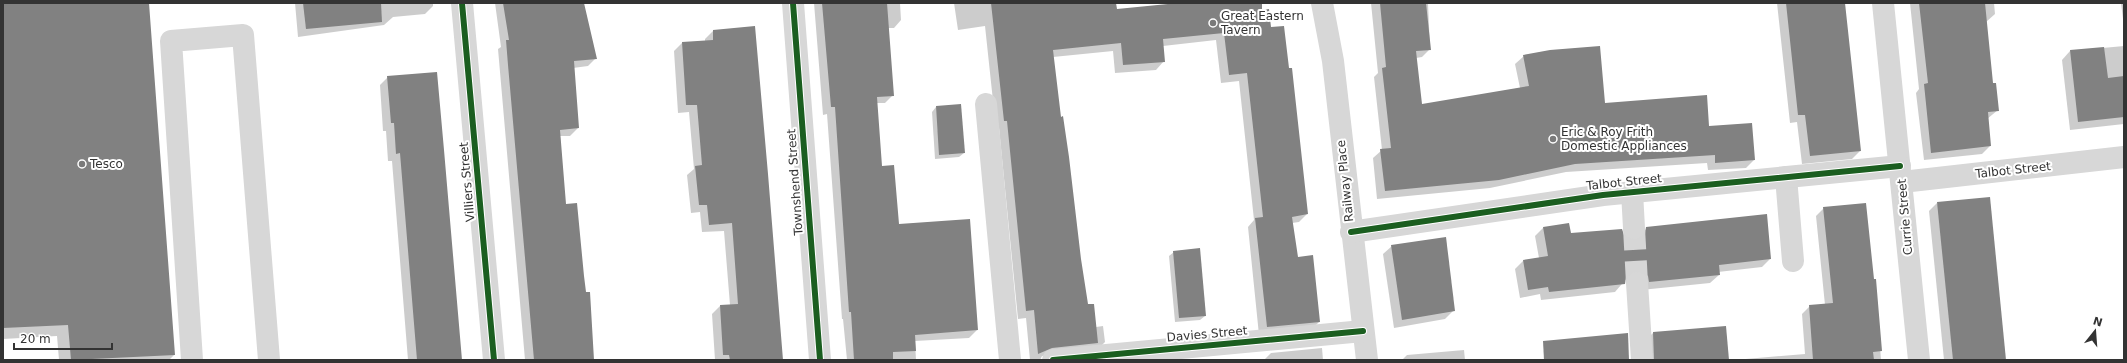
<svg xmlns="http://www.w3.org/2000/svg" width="2127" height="363" font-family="'DejaVu Sans',sans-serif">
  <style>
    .shadow { fill: #0003 }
    .building { fill: #818181 }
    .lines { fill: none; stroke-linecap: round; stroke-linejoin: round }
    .minor-tunnel { stroke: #d6d6d6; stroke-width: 22; stroke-dasharray: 22 11; stroke-linecap: butt }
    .minor { stroke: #d7d7d7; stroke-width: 22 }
    .cycleway-casing { stroke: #fff; stroke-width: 8 }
    .cycleway { stroke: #1b5e20; stroke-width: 6 }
    .poi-dot { fill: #7a7a7a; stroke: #fff; stroke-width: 1.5 }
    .labels { text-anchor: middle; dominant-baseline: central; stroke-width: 4; stroke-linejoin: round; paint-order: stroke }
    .poi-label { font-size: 12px; fill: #333; stroke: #fff; text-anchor: start }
    .street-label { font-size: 12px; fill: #333; stroke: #fff }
  </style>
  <rect width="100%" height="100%" fill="#fff"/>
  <g class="shadow">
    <path d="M 3,3 L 148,3 L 174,355 L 169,360 L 59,360 L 57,336 L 3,339 Z"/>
    <path d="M 295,3 L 433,3 L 433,6 L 425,14 L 393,17 L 384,25 L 298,37 Z"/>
    <path d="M 495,3 L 541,3 L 596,58 L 588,66 L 573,68 L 578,128 L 570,136 L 560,136 L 565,205 L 585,293 L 589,293 L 593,360 L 525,360 L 498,49 L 501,47 Z"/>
    <path d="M 814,3 L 900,3 L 901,20 L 894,28 L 888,28 L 893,95 L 885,103 L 876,103 L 881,167 L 898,225 L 977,330 L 969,338 L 915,341 L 916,360 L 847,360 L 843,319 L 842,319 L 827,114 L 823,115 Z"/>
    <path d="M 954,3 L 1115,3 L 1116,10 L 1183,3 L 1261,3 L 1261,11 L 1271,28 L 1307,214 L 1299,222 L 1292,223 L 1297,258 L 1319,322 L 1311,330 L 1259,335 L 1248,227 L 1254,220 L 1239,81 L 1221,83 L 1216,40 L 1163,46 L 1164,61 L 1156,70 L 1115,73 L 1113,51 L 1053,57 L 1060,118 L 1087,306 L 1096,327 L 1103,326 L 1105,342 L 1097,350 L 1042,356 L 1040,360 L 1030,360 L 1026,318 L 1018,319 L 999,128 L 996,129 L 985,26 L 958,30 Z"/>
    <path d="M 1371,3 L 1428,3 L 1430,49 L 1422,57 L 1416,58 L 1421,106 L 1520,88 L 1515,64 L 1524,56 L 1604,104 L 1708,127 L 1754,160 L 1746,168 L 1708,170 L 1707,163 L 1566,172 L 1490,188 L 1377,199 L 1373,158 L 1382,150 L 1374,77 L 1378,73 Z"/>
    <path d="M 1777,3 L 1844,3 L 1860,151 L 1852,159 L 1802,164 L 1797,122 L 1790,123 Z"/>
    <path d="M 1910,3 L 1994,3 L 1995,14 L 1986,22 L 1992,84 L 1998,110 L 1987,119 L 1990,146 L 1982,154 L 1924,160 L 1916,93 L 1919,89 Z"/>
    <path d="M 2121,3 L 2124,3 L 2124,27 Z"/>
    <path d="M 713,31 L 782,360 L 715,360 L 712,314 L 720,306 L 730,305 L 724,231 L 702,232 L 700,212 L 691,213 L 687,175 L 694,169 L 689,112 L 678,113 L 674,51 L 682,43 L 705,41 L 705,39 Z"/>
    <path d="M 2124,46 L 2124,124 L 2070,130 L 2062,60 L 2070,51 Z"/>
    <path d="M 388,77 L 461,360 L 408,360 L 392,161 L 388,161 L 386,131 L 383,131 L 380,85 Z"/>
    <path d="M 936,107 L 964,153 L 959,157 L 935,159 L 932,112 Z"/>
    <path d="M 1937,203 L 2005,360 L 1944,360 L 1929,211 Z"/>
    <path d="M 1824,208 L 1873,280 L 1875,280 L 1881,360 L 1734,360 L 1805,354 L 1802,314 L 1810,306 L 1825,305 L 1816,216 Z"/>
    <path d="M 1568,224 L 1570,235 L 1622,235 L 1628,240 L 1635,241 L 1647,228 L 1770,259 L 1762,267 L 1718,272 L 1719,275 L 1710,283 L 1641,290 L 1635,280 L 1627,278 L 1615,292 L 1541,300 L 1540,294 L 1520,298 L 1515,269 L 1523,261 L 1539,258 L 1535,236 L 1543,228 Z"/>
    <path d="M 1392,246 L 1454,310 L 1445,319 L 1394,328 L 1383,254 Z"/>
    <path d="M 1174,252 L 1205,316 L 1200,320 L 1175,322 L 1169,256 Z"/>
    <path d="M 1653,333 L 1728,360 L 1645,360 L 1645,341 Z"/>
    <path d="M 1322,348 L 1323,360 L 1264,360 L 1271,353 Z"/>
    <path d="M 1464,350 L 1465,360 L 1402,360 L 1407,355 Z"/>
  </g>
  <g class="building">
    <path d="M 3,3 L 149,3 L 175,355 L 71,360 L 68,325 L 3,328 Z"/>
    <path d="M 303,3 L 381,3 L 382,22 L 306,29 Z"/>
    <path d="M 503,3 L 584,3 L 597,59 L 574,61 L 579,128 L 560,130 L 566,204 L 577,203 L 584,276 L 586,292 L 590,292 L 594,360 L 534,360 L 508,65 L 506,40 L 509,40 Z"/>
    <path d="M 822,3 L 887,3 L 894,96 L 877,97 L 882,166 L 894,165 L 899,224 L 970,219 L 978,330 L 915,335 L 916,351 L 893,352 L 893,360 L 854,360 L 851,312 L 849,312 L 835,107 L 831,107 Z"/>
    <path d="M 991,3 L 1116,3 L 1117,9 L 1178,3 L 1262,3 L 1262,10 L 1269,9 L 1271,27 L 1284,26 L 1289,68 L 1292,68 L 1308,214 L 1292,217 L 1298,257 L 1313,255 L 1320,322 L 1267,327 L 1255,218 L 1263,217 L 1247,73 L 1229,75 L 1224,33 L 1163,39 L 1165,62 L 1123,65 L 1121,43 L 1053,50 L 1061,117 L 1063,116 L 1069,157 L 1081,259 L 1088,304 L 1094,304 L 1098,343 L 1052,348 L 1038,354 L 1034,310 L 1026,311 L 1007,121 L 1004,121 Z"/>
    <path d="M 1380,3 L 1426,3 L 1431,50 L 1416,51 L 1422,104 L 1529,86 L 1523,55 L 1550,50 L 1600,46 L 1605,103 L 1707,95 L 1709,126 L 1752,123 L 1755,160 L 1715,163 L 1715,155 L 1575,164 L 1499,180 L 1385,191 L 1380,149 L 1391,148 L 1382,68 L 1386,67 Z"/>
    <path d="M 1786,3 L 1845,3 L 1861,151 L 1810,156 L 1805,115 L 1798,115 Z"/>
    <path d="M 1919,3 L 1985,3 L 1993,83 L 1996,83 L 1999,111 L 1988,112 L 1991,146 L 1931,153 L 1924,84 L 1928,83 Z"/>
    <path d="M 755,26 L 768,174 L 783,360 L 730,360 L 729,355 L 723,355 L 720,305 L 738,304 L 732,223 L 709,225 L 707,205 L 699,205 L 695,166 L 702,165 L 697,105 L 686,105 L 682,42 L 713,40 L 713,30 Z"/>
    <path d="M 2104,47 L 2108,78 L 2124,76 L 2124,117 L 2078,122 L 2070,50 Z"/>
    <path d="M 437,72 L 444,150 L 462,360 L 417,360 L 400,153 L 396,154 L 394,123 L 391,123 L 387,76 Z"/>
    <path d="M 961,104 L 965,153 L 939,155 L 936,106 Z"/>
    <path d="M 1990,197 L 2006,360 L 1953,360 L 1937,202 Z"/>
    <path d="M 1866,203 L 1874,279 L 1876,279 L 1882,351 L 1873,352 L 1874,360 L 1813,360 L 1809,305 L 1833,303 L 1823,207 Z"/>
    <path d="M 1767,214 L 1771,259 L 1719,265 L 1720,275 L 1649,282 L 1648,276 L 1643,272 L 1636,271 L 1626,277 L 1625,284 L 1549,292 L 1548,287 L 1528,290 L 1523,260 L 1548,256 L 1543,227 L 1569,223 L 1571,233 L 1622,229 L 1624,235 L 1628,239 L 1635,240 L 1645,234 L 1646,227 Z"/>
    <path d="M 1446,237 L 1455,311 L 1402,320 L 1391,245 Z"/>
    <path d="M 1200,248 L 1206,316 L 1179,318 L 1173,251 Z"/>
    <path d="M 1726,326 L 1729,360 L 1654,360 L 1653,332 Z"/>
    <path d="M 1628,333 L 1629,360 L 1544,360 L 1543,341 Z"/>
  </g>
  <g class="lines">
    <path class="minor-tunnel" d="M 1634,228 L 1637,283"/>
    <g class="minor">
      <path d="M 462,3 L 494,360"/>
      <path d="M 793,3 L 820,360"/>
      <path d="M 1322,3 L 1333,61 L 1367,360"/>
      <path d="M 1883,3 L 1919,360"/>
      <path d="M 986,104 L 1010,360"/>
      <path d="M 1786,177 L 1793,261"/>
      <path d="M 1902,182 L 2124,157"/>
      <path d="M 1632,192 L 1634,228"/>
      <path d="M 1351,232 L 1603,195 L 1900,166"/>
      <path d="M 1637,283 L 1642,360"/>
      <path d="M 192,360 L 171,41 L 243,35 L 269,360"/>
      <path d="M 1053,360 L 1363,331"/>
    </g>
    <g class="cycleway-casing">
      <g id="cycleway">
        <path d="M 462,3 L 494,360"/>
        <path d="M 793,3 L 820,360"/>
        <path d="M 1351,232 L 1603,195 L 1900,166"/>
        <path d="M 1053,360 L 1363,331"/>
      </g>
    </g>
    <use href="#cycleway" class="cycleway"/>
  </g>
  <g class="poi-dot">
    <circle cx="1213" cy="23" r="4"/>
    <circle cx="1553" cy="139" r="4"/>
    <circle cx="82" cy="164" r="4"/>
  </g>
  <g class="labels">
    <g class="poi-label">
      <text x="1221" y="16">Great Eastern<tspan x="1221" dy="14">Tavern</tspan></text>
      <text x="1561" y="132">Eric &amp; Roy Frith<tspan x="1561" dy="14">Domestic Appliances</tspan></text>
      <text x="90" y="164">Tesco</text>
    </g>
    <g class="street-label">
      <text transform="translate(2013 170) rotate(-6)">Talbot Street</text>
      <text transform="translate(1345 181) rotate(-96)">Railway Place</text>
      <text transform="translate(467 182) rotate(-95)">Villiers Street</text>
      <text transform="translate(795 182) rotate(-94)">Townshend Street</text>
      <text transform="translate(1624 182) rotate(-6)">Talbot Street</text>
      <text transform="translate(1905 217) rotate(-95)">Currie Street</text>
      <text transform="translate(1207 334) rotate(-5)">Davies Street</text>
    </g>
  </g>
  <rect width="2127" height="363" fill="none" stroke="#333333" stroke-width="8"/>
  <g transform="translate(2095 331) rotate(17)" stroke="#ffffff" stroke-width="3" paint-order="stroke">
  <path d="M0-3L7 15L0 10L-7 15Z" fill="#333333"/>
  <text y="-6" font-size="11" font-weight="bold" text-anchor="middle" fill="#333333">N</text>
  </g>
  <path d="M14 343v6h98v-6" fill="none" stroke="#333333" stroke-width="2"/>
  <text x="20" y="343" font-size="12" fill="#333333" stroke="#ffffff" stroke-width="3" paint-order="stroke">20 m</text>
</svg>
